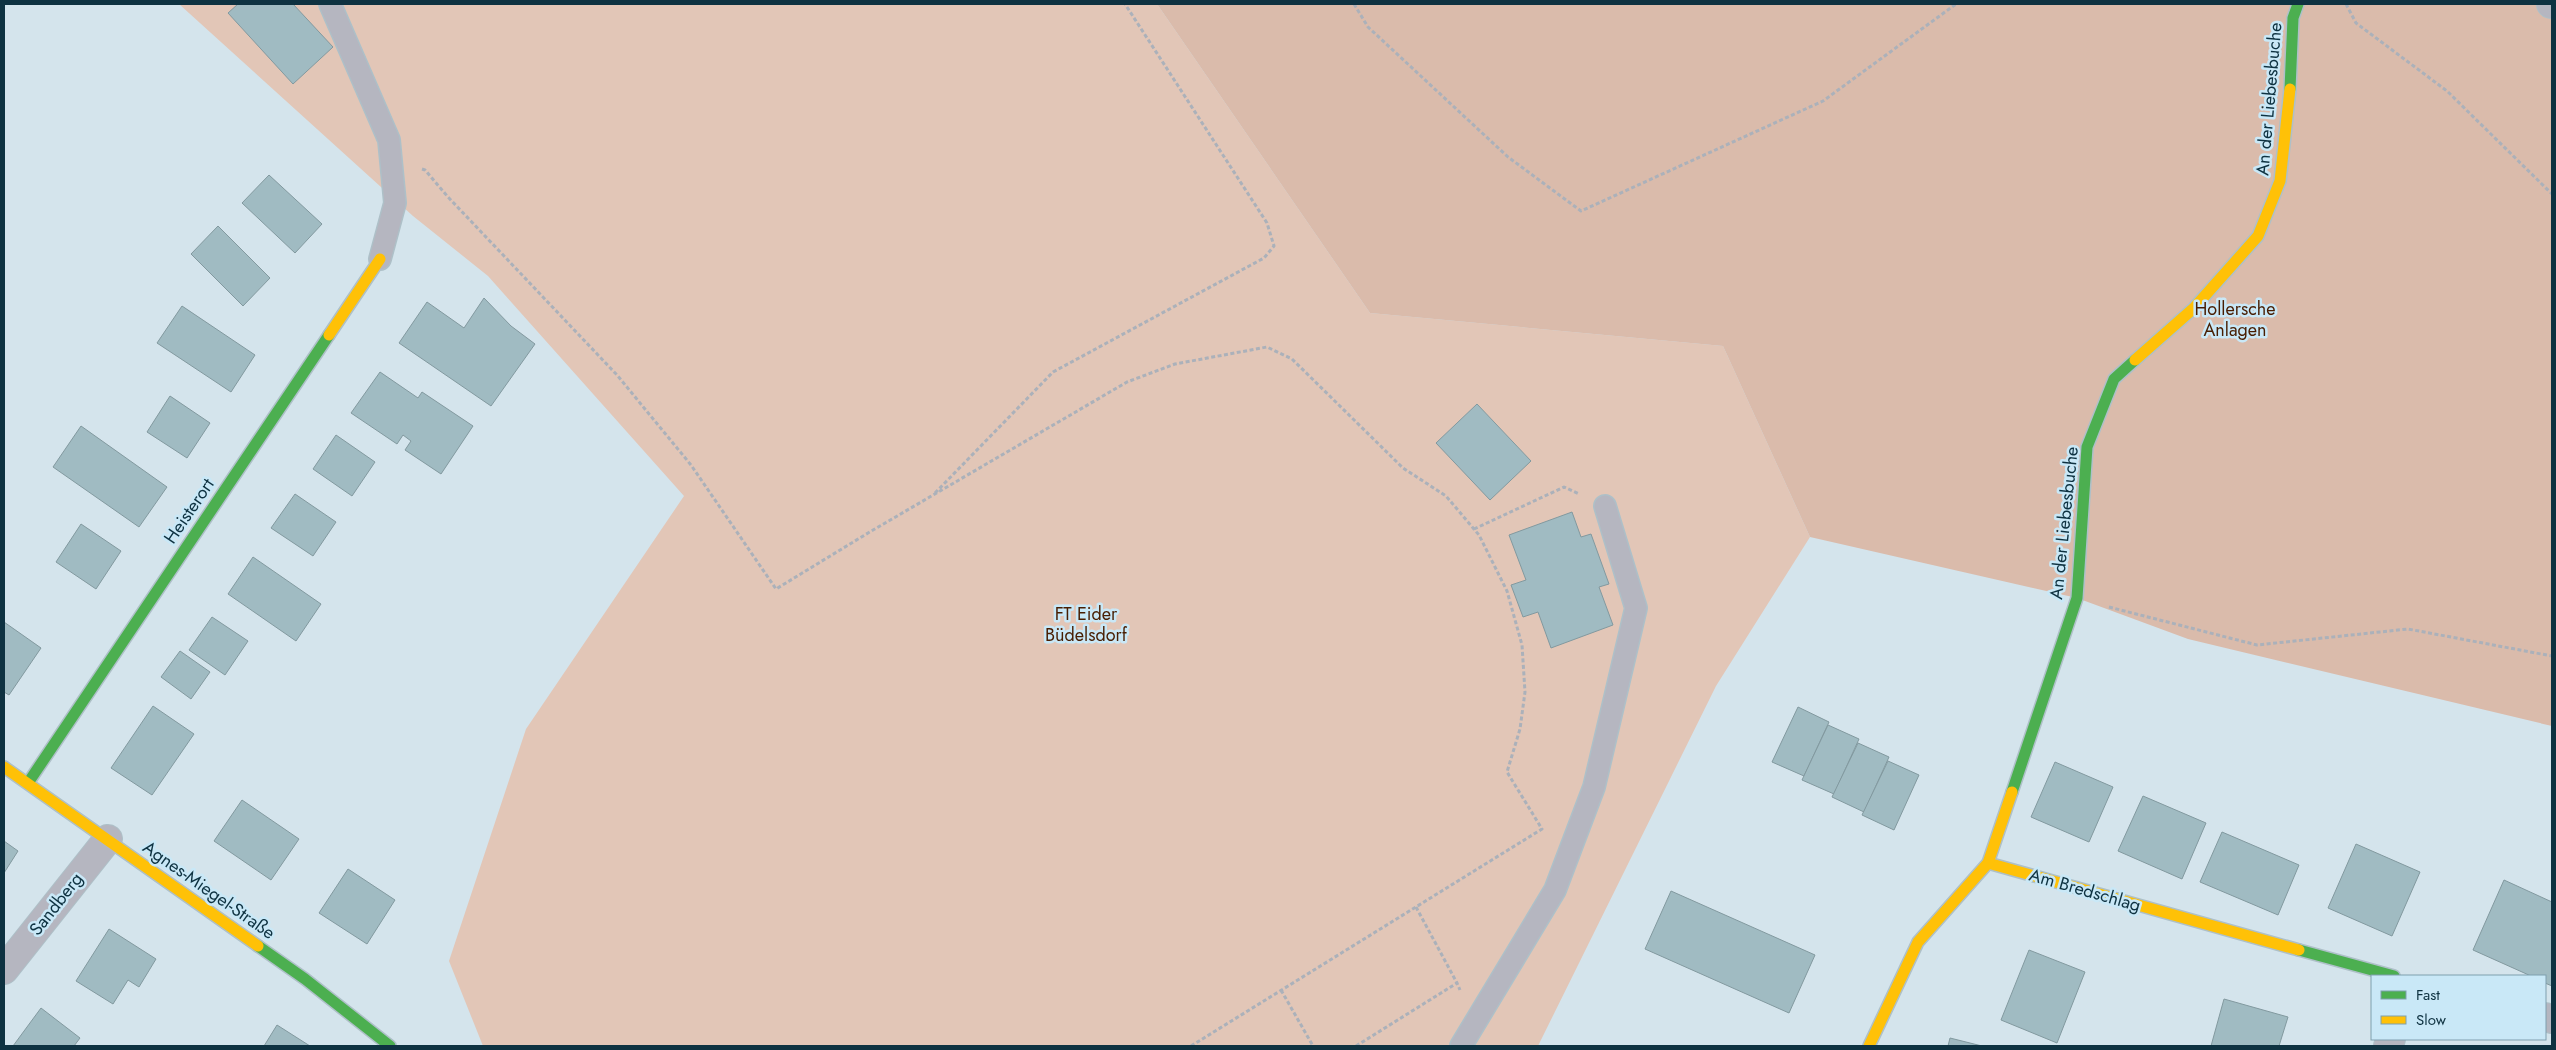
<svg xmlns="http://www.w3.org/2000/svg" width="2556" height="1050" font-family="Jost,sans-serif">
  <style>
    .green { fill: #e2c6b7 }
    .forest { fill: #dabbab }
    .building { fill: #a0bbc2; stroke: #82999f }
    .lines { fill: none; stroke-linecap: round; stroke-linejoin: round }
    .lane-casing { stroke: #aec0c8; stroke-width: 24 }
    .street-casing { stroke: #aec0c8; stroke-width: 30 }
    .fast-casing { stroke: #aec0c8; stroke-width: 14 }
    .slow-casing { stroke: #aec0c8; stroke-width: 14 }
    .path { stroke: #abb1ba; stroke-width: 3; stroke-dasharray: 4 2.5; stroke-linecap: butt }
    .lane { stroke: #b5b6c0; stroke-width: 21 }
    .street { stroke: #b5b6c0; stroke-width: 28 }
    .fast { stroke: #4caf50; stroke-width: 11 }
    .slow { stroke: #ffc107; stroke-width: 11 }
    .labels { text-anchor: middle; dominant-baseline: central; stroke-width: 5; stroke-linejoin: round; paint-order: stroke }
    .street-label { font-size: 18px; fill: #0e3241; stroke: #c9e8f7 }
    .park-label { font-size: 18px; fill: #481d01; stroke: #c9e8f7 }
  </style>
  <rect width="100%" height="100%" fill="#d4e4ec"/>
  <path class="green" d="M 179,4 L 1157,4 L 1370,313 L 1723,346 L 1810,537 L 1716,686 L 1538,1046 L 483,1046 L 449,961 L 526,729 L 684,496 L 488,276 L 413,216 Z"/>
  <path class="forest" d="M 1157,4 L 2552,4 L 2552,726 L 2188,639 L 2077,598 L 1810,537 L 1723,346 L 1370,313 Z"/>
  <g class="building">
    <path d="M 238,4 L 293,4 L 333,47 L 293,84 L 228,13 Z"/>
    <path d="M 269,175 L 322,224 L 295,253 L 242,203 Z"/>
    <path d="M 218,226 L 270,278 L 243,306 L 191,254 Z"/>
    <path d="M 484,298 L 511,326 L 535,344 L 491,406 L 399,343 L 427,302 L 464,328 Z"/>
    <path d="M 182,306 L 255,355 L 231,392 L 157,343 Z"/>
    <path d="M 380,372 L 418,398 L 422,392 L 473,426 L 441,474 L 405,450 L 411,441 L 403,435 L 397,444 L 351,413 Z"/>
    <path d="M 170,396 L 210,423 L 187,458 L 147,432 Z"/>
    <path d="M 1477,404 L 1531,461 L 1490,500 L 1436,443 Z"/>
    <path d="M 81,426 L 167,487 L 139,527 L 53,467 Z"/>
    <path d="M 336,435 L 375,462 L 352,496 L 313,469 Z"/>
    <path d="M 295,494 L 336,522 L 313,556 L 271,528 Z"/>
    <path d="M 1572,512 L 1581,537 L 1591,534 L 1609,584 L 1599,587 L 1613,625 L 1551,648 L 1538,612 L 1523,617 L 1511,585 L 1526,580 L 1509,535 Z"/>
    <path d="M 81,524 L 121,551 L 96,589 L 56,562 Z"/>
    <path d="M 253,557 L 321,604 L 296,641 L 228,594 Z"/>
    <path d="M 212,617 L 248,641 L 225,675 L 189,650 Z"/>
    <path d="M 4,622 L 41,648 L 9,695 L 4,692 Z"/>
    <path d="M 180,651 L 210,672 L 191,699 L 161,677 Z"/>
    <path d="M 153,706 L 194,734 L 152,795 L 111,768 Z"/>
    <path d="M 1798,707 L 1829,722 L 1804,776 L 1772,762 Z"/>
    <path d="M 1828,725 L 1859,739 L 1834,794 L 1802,780 Z"/>
    <path d="M 1858,743 L 1889,757 L 1864,812 L 1832,797 Z"/>
    <path d="M 1888,761 L 1919,775 L 1894,830 L 1862,815 Z"/>
    <path d="M 2055,762 L 2113,787 L 2089,842 L 2031,817 Z"/>
    <path d="M 2143,796 L 2206,823 L 2182,879 L 2118,851 Z"/>
    <path d="M 242,800 L 299,839 L 271,880 L 214,841 Z"/>
    <path d="M 2222,832 L 2299,865 L 2278,915 L 2200,882 Z"/>
    <path d="M 4,841 L 18,851 L 4,873 Z"/>
    <path d="M 2356,844 L 2420,872 L 2392,936 L 2328,908 Z"/>
    <path d="M 348,869 L 395,900 L 367,944 L 319,913 Z"/>
    <path d="M 2504,880 L 2552,902 L 2552,986 L 2545,983 L 2545,976 L 2531,976 L 2473,950 Z"/>
    <path d="M 1671,891 L 1815,955 L 1789,1013 L 1645,949 Z"/>
    <path d="M 109,929 L 156,959 L 139,987 L 128,980 L 113,1004 L 76,981 Z"/>
    <path d="M 2029,950 L 2085,972 L 2057,1043 L 2001,1020 Z"/>
    <path d="M 2224,999 L 2288,1017 L 2279,1046 L 2211,1046 Z"/>
    <path d="M 41,1008 L 80,1038 L 74,1046 L 13,1046 Z"/>
    <path d="M 277,1025 L 310,1046 L 264,1046 Z"/>
    <path d="M 1950,1038 L 1982,1046 L 1948,1046 Z"/>
  </g>
  <g class="lines">
    <g class="lane-casing">
      <g id="lane">
        <path d="M 330,4 L 389,140 L 395,203 L 380,259"/>
        <path d="M 1461,1046 L 1555,890 L 1594,787 L 1636,608 L 1605,506"/>
      </g>
    </g>
    <g class="street-casing">
      <g id="street">
        <path d="M 2551,4 L 2552,4"/>
        <path d="M 4,970 L 108,839"/>
        <path d="M 2545,1017 L 2552,1019"/>
        <path d="M 2388,1046 L 2391,1039"/>
      </g>
    </g>
    <g class="fast-casing">
      <g id="fast">
        <path d="M 2290,89 L 2293,18 L 2298,4"/>
        <path d="M 28,783 L 329,335"/>
        <path d="M 2012,792 L 2077,598 L 2087,447 L 2114,379 L 2135,360"/>
        <path d="M 258,946 L 305,979 L 390,1046"/>
        <path d="M 2299,950 L 2394,976"/>
      </g>
    </g>
    <g class="slow-casing">
      <g id="slow">
        <path d="M 329,335 L 380,259"/>
        <path d="M 2135,360 L 2194,308 L 2258,236 L 2280,181 L 2290,89"/>
        <path d="M 4,767 L 258,946"/>
        <path d="M 1988,863 L 2299,950"/>
        <path d="M 1869,1046 L 1918,942 L 1988,863 L 2012,792"/>
      </g>
    </g>
    <g class="path">
      <path d="M 1354,4 L 1368,27 L 1508,157 L 1581,211 L 1823,101 L 1956,4"/>
      <path d="M 2346,4 L 2356,23 L 2447,91 L 2552,194"/>
      <path d="M 422,169 L 425,170 L 448,197 L 617,375 L 691,465 L 776,589 L 868,533 L 1127,382 L 1175,364 L 1267,347 L 1292,359 L 1403,468 L 1446,496 L 1479,535 L 1507,591 L 1522,645 L 1525,692 L 1520,729 L 1507,772 L 1542,829 L 1191,1046"/>
      <path d="M 935,493 L 1053,372 L 1264,258 L 1274,246 L 1267,223 L 1125,4"/>
      <path d="M 1474,529 L 1564,487 L 1579,494"/>
      <path d="M 2109,607 L 2257,645 L 2408,629 L 2552,656"/>
      <path d="M 1416,907 L 1457,983"/>
      <path d="M 1281,990 L 1313,1046"/>
      <path d="M 1356,1046 L 1457,983 L 1460,990"/>
    </g>
    <use href="#lane" class="lane"/>
    <use href="#street" class="street"/>
    <use href="#fast" class="fast"/>
    <use href="#slow" class="slow"/>
  </g>
  <g class="labels">
    <g class="street-label">
      <text transform="translate(2269 99) rotate(-85)">An der Liebesbuche</text>
      <text transform="translate(189 511) rotate(-56)">Heisterort</text>
      <text transform="translate(2064 523) rotate(-84)">An der Liebesbuche</text>
      <text transform="translate(209 890) rotate(35)">Agnes-Miegel-Straße</text>
      <text transform="translate(2085 890) rotate(16)">Am Bredschlag</text>
      <text transform="translate(56 904) rotate(-52)">Sandberg</text>
    </g>
    <g class="park-label">
      <text x="2235" y="309">Hollersche<tspan x="2235" dy="21">Anlagen</tspan></text>
      <text x="1086" y="614">FT Eider<tspan x="1086" dy="21">Büdelsdorf</tspan></text>
    </g>
  </g>
  <rect width="2556" height="1050" fill="none" stroke="#0e3241" stroke-width="10"/>
  <rect x="2371" y="975" width="175" height="65" fill="#c9e8f7" stroke="#7e9fae"/>
  <rect x="2381" y="991" width="25" height="8" fill="#4caf50" stroke="#7e9fae"/>
  <text x="2416" y="1000" font-size="15" fill="#0e3241">Fast</text>
  <rect x="2381" y="1016" width="25" height="8" fill="#ffc107" stroke="#7e9fae"/>
  <text x="2416" y="1025" font-size="15" fill="#0e3241">Slow</text>
</svg>
